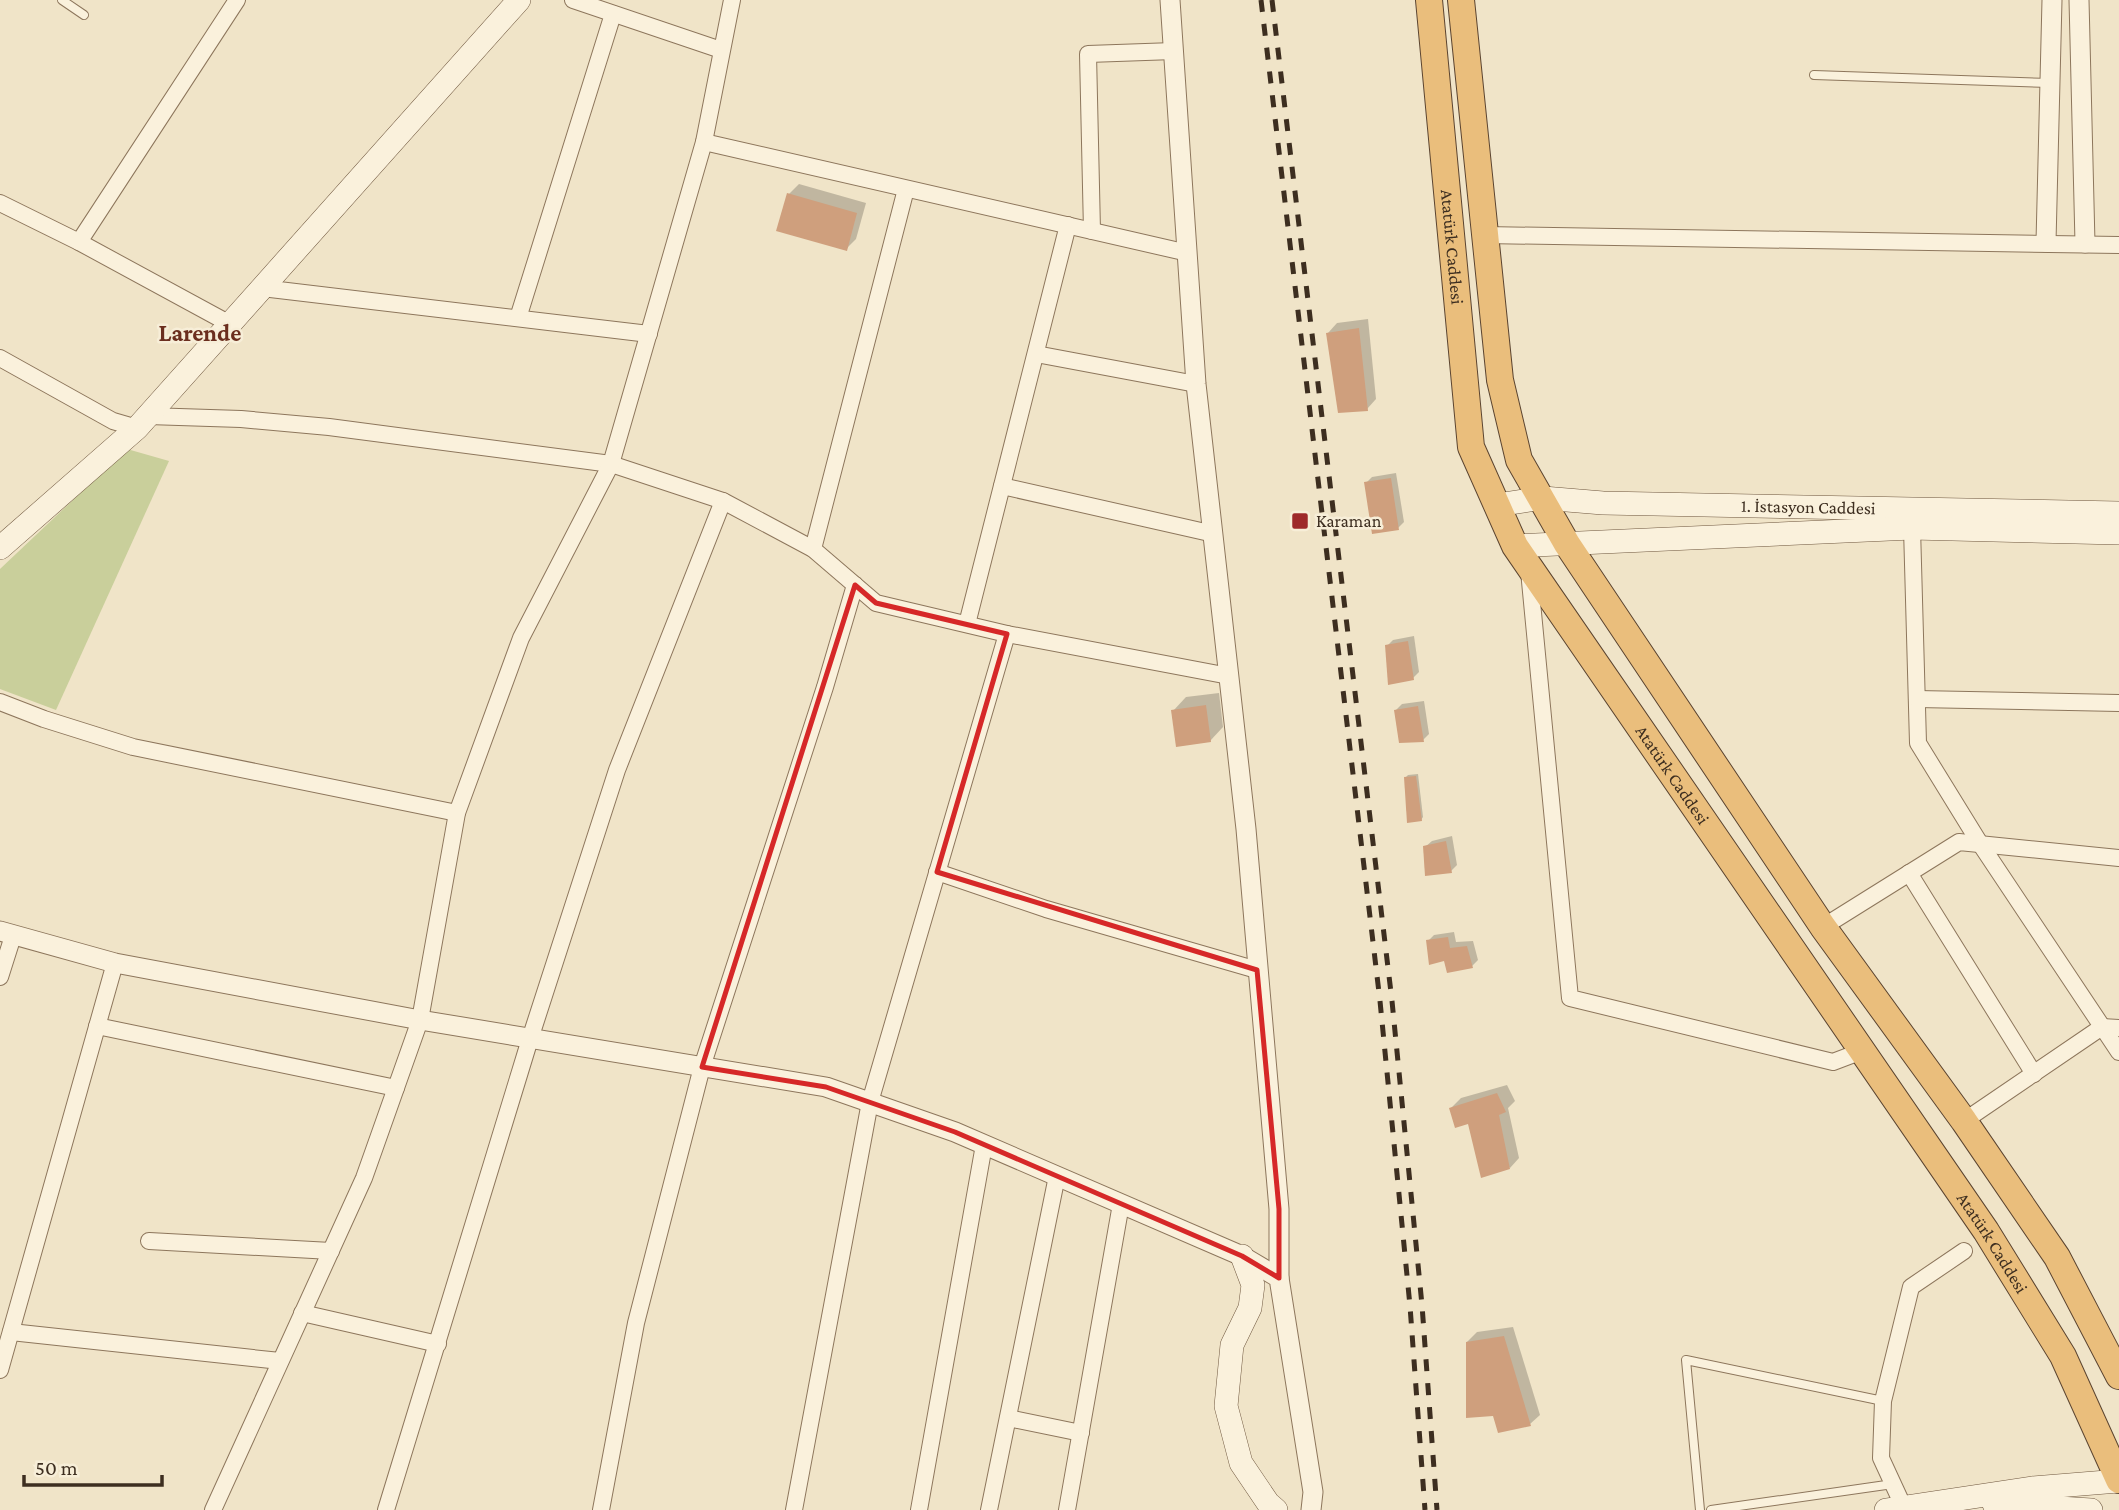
<svg xmlns="http://www.w3.org/2000/svg" width="2119" height="1510" font-family="'Crimson Pro',serif">
  <style>
    .green { fill: #c9cf9b }
    .shadow { fill: #0003 }
    .building { fill: #cf9f7d }
    .lines { fill: none; stroke-linecap: round; stroke-linejoin: round }
    .service-casing { stroke: #8d765c; stroke-width: 10 }
    .minor-casing { stroke: #8d765c; stroke-width: 18 }
    .tertiary-casing { stroke: #8d765c; stroke-width: 21 }
    .secondary-casing { stroke: #6f573f; stroke-width: 24 }
    .trunk-casing { stroke: #5b4430; stroke-width: 28 }
    .service { stroke: #faf1dc; stroke-width: 8 }
    .minor { stroke: #faf1dc; stroke-width: 16 }
    .tertiary { stroke: #faf1dc; stroke-width: 19 }
    .secondary { stroke: #faf1dc; stroke-width: 23 }
    .trunk { stroke: #eabe7c; stroke-width: 26 }
    .rail { stroke: #3d2e20; stroke-width: 5; stroke-dasharray: 12 12; stroke-linecap: butt }
    .marked { fill: none; stroke: #d62828; stroke-width: 5; stroke-linejoin: round }
    .poi-dot { fill: #9e2a2b; stroke: #f7eed8; stroke-width: 2.5 }
    .labels { text-anchor: middle; dominant-baseline: central; stroke-width: 5; stroke-linejoin: round; paint-order: stroke }
    .street-label { font-size: 18px; fill: #3d2e20; stroke: #f7eed8 }
    .poi-label { font-size: 18px; fill: #3d2e20; stroke: #f7eed8; text-anchor: start }
    .district-label { font-size: 24px; font-weight: bold; fill: #6b2e1e; stroke: #f7eed8 }
  </style>
  <rect width="100%" height="100%" fill="#f0e4c8"/>
  <path class="green" d="M 127,449 L 169,461 L 56,710 L 0,689 L 0,569 Z"/>
  <g class="shadow">
    <path d="M 799,184 L 866,203 L 856,239 L 846,249 L 789,194 Z"/>
    <path d="M 1368,319 L 1376,399 L 1367,409 L 1328,333 L 1337,323 Z"/>
    <path d="M 1396,473 L 1404,522 L 1398,528 L 1366,483 L 1372,477 Z"/>
    <path d="M 1414,636 L 1419,672 L 1413,678 L 1387,646 L 1393,640 Z"/>
    <path d="M 1219,693 L 1223,727 L 1210,741 L 1173,711 L 1186,697 Z"/>
    <path d="M 1424,701 L 1429,734 L 1423,740 L 1396,710 L 1402,704 Z"/>
    <path d="M 1418,774 L 1423,817 L 1421,820 L 1406,777 L 1408,775 Z"/>
    <path d="M 1452,836 L 1457,865 L 1451,871 L 1425,847 L 1432,841 Z"/>
    <path d="M 1454,932 L 1456,942 L 1473,941 L 1478,960 L 1472,966 L 1445,959 L 1428,941 L 1434,935 Z"/>
    <path d="M 1507,1085 L 1515,1101 L 1508,1108 L 1519,1158 L 1510,1168 L 1470,1121 L 1451,1108 L 1461,1098 Z"/>
    <path d="M 1513,1327 L 1540,1415 L 1530,1424 L 1495,1415 L 1467,1342 L 1477,1332 Z"/>
  </g>
  <g class="building">
    <path d="M 787,193 L 857,213 L 847,251 L 776,231 Z"/>
    <path d="M 1359,328 L 1368,411 L 1338,413 L 1326,333 Z"/>
    <path d="M 1391,478 L 1399,530 L 1372,534 L 1364,482 Z"/>
    <path d="M 1408,641 L 1414,680 L 1388,685 L 1385,645 Z"/>
    <path d="M 1206,705 L 1211,742 L 1176,747 L 1171,710 Z"/>
    <path d="M 1418,706 L 1424,742 L 1399,743 L 1394,710 Z"/>
    <path d="M 1416,776 L 1422,821 L 1407,823 L 1404,777 Z"/>
    <path d="M 1446,841 L 1452,873 L 1425,876 L 1423,846 Z"/>
    <path d="M 1448,937 L 1450,948 L 1467,946 L 1473,968 L 1447,973 L 1444,961 L 1429,965 L 1426,940 Z"/>
    <path d="M 1497,1093 L 1506,1112 L 1499,1115 L 1510,1169 L 1481,1178 L 1468,1124 L 1455,1128 L 1449,1108 Z"/>
    <path d="M 1504,1336 L 1531,1426 L 1498,1433 L 1493,1416 L 1466,1418 L 1466,1342 Z"/>
  </g>
  <g class="lines">
    <g class="service-casing">
      <g id="service">
        <path d="M 62,0 L 84,15"/>
        <path d="M 1814,75 L 2050,83"/>
        <path d="M 1700,1510 L 1686,1360 L 1883,1401"/>
        <path d="M 1711,1510 L 1893,1484"/>
      </g>
    </g>
    <g class="minor-casing">
      <g id="minor">
        <path d="M 573,0 L 721,50"/>
        <path d="M 704,142 L 1188,253"/>
        <path d="M 0,203 L 79,242 L 230,324"/>
        <path d="M 1092,231 L 1088,54 L 1174,51"/>
        <path d="M 1485,235 L 2119,245"/>
        <path d="M 79,242 L 237,0"/>
        <path d="M 262,288 L 649,334"/>
        <path d="M 518,318 L 613,14"/>
        <path d="M 1036,354 L 1196,384"/>
        <path d="M 0,358 L 113,421 L 137,428"/>
        <path d="M 148,416 L 241,419 L 329,427 L 611,464 L 723,501 L 813,549 L 876,603 L 1007,634 L 1229,676"/>
        <path d="M 1002,486 L 1214,534"/>
        <path d="M 1912,528 L 1918,743 L 1979,842 L 2119,1052"/>
        <path d="M 813,549 L 906,189"/>
        <path d="M 1529,571 L 1570,998 L 1833,1062 L 1862,1051"/>
        <path d="M 967,624 L 1068,225"/>
        <path d="M 1917,699 L 2119,703"/>
        <path d="M 0,702 L 44,719 L 133,747 L 457,813"/>
        <path d="M 937,872 L 1046,909 L 1257,970"/>
        <path d="M 1909,873 L 2034,1074"/>
        <path d="M 1823,927 L 1959,842 L 2119,858"/>
        <path d="M 0,977 L 13,936"/>
        <path d="M 97,1026 L 396,1088"/>
        <path d="M 1964,1121 L 2102,1027 L 2119,1028"/>
        <path d="M 149,1241 L 331,1251"/>
        <path d="M 302,1313 L 438,1344"/>
        <path d="M 11,1332 L 280,1361"/>
        <path d="M 0,1370 L 115,963"/>
        <path d="M 1008,1418 L 1081,1433"/>
        <path d="M 213,1510 L 364,1178 L 420,1020 L 457,813 L 521,638 L 611,464 L 704,142 L 732,0"/>
        <path d="M 386,1510 L 530,1039 L 617,770 L 723,501"/>
        <path d="M 601,1510 L 636,1323 L 702,1067 L 825,687 L 855,585"/>
        <path d="M 794,1510 L 870,1102 L 1007,634"/>
        <path d="M 919,1510 L 984,1145"/>
        <path d="M 989,1510 L 1057,1176"/>
        <path d="M 1067,1510 L 1121,1204"/>
        <path d="M 1905,1510 L 1881,1458 L 1883,1401 L 1911,1287 L 1964,1251"/>
      </g>
    </g>
    <g class="tertiary-casing">
      <g id="tertiary">
        <path d="M 1170,0 L 1196,384 L 1246,829 L 1279,1209 L 1279,1278"/>
        <path d="M 2079,0 L 2085,243"/>
        <path d="M 2046,242 L 2052,0"/>
        <path d="M 0,931 L 115,963 L 420,1020 L 826,1087 L 955,1132 L 1242,1256 L 1279,1278 L 1313,1492 L 1311,1510"/>
      </g>
    </g>
    <g class="secondary-casing">
      <g id="secondary">
        <path id="s1" d="M 1497,505 L 1543,498 L 1603,503 L 2119,513"/>
        <path d="M 1515,546 L 1912,528 L 2119,533"/>
        <path d="M 0,548 L 137,428 L 519,0"/>
        <path d="M 1242,1256 L 1253,1285 L 1250,1308 L 1232,1345 L 1226,1406 L 1241,1463 L 1268,1503 L 1276,1510"/>
        <path d="M 1994,1504 L 2091,1510"/>
        <path d="M 1886,1510 L 2032,1488 L 2119,1481"/>
      </g>
    </g>
    <g class="trunk-casing">
      <g id="trunk">
        <path id="s2" d="M 1429,0 L 1471,447 L 1515,546 L 1986,1231 L 2063,1356 L 2119,1480"/>
        <path d="M 1461,0 L 1500,380 L 1519,460 L 1567,544 L 1823,927 L 1964,1121 L 2057,1257 L 2119,1376"/>
      </g>
    </g>
    <use href="#service" class="service"/>
    <use href="#minor" class="minor"/>
    <use href="#tertiary" class="tertiary"/>
    <use href="#secondary" class="secondary"/>
    <use href="#trunk" class="trunk"/>
    <g class="rail">
      <path d="M 1261,0 L 1380,1001 L 1410,1306 L 1425,1510"/>
      <path d="M 1272,0 L 1392,1001 L 1422,1305 L 1437,1510"/>
    </g>
  </g>
  <path class="marked" d="M 855,585 L 876,603 L 1007,634 L 937,872 L 1257,970 L 1279,1209 L 1279,1278 L 1242,1256 L 955,1132 L 826,1087 L 702,1067 Z"/>
  <rect class="poi-dot" x="1291" y="512" width="18" height="18" rx="3.5"/>
  <g class="labels">
    <g class="street-label">
      <text stroke="none"><textPath href="#s2" startOffset="248">Atatürk Caddesi</textPath></text>
      <text stroke="none"><textPath href="#s1" startOffset="312">1. İstasyon Caddesi</textPath></text>
      <text stroke="none"><textPath href="#s2" startOffset="835">Atatürk Caddesi</textPath></text>
      <text stroke="none"><textPath href="#s2" startOffset="1402">Atatürk Caddesi</textPath></text>
    </g>
    <g class="poi-label">
      <text x="1316" y="521">Karaman</text>
    </g>
    <g class="district-label">
      <text x="200" y="332">Larende</text>
    </g>
  </g>
  <path d="M24 1475v10h138v-10" fill="none" stroke="#3d2e20" stroke-width="3.5"/>
  <text x="35" y="1475" font-size="21" fill="#3d2e20" stroke="#f7eed8" stroke-width="5" paint-order="stroke">50 m</text>
</svg>
